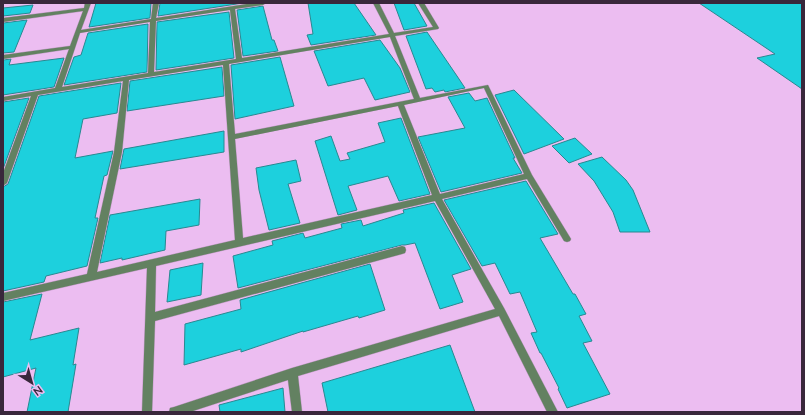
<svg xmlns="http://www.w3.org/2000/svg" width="805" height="415" font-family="Mulish,sans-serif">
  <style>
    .building { fill: #1dd0dd; stroke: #288991 }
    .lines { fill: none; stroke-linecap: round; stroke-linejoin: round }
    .street-casing { stroke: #c89fcd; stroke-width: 1 }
    .street { fill: #638161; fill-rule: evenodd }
  </style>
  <rect width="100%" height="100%" fill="#ecbdf1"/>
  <g class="building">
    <path d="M 96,3 L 151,3 L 150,18 L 89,27 Z"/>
    <path d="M 160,3 L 243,3 L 158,16 Z"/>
    <path d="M 308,3 L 354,3 L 376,35 L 311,45 L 307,35 L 313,34 Z"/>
    <path d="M 394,3 L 414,3 L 427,26 L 404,30 Z"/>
    <path d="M 699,3 L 802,3 L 802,89 L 757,58 L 775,54 Z"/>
    <path d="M 33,5 L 30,13 L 3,16 L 3,8 Z"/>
    <path d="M 263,6 L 272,40 L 274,40 L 278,51 L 243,56 L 237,10 Z"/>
    <path d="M 229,12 L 234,58 L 156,70 L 157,22 Z"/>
    <path d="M 27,20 L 14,52 L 3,53 L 3,23 Z"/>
    <path d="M 148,24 L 147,72 L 64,85 L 74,57 L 81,55 L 88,33 Z"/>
    <path d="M 427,32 L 457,76 L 465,88 L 445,92 L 444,90 L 435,92 L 432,88 L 426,89 L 406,36 Z"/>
    <path d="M 380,40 L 400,68 L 410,92 L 375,100 L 364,78 L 328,86 L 314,51 Z"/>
    <path d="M 280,57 L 294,106 L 235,119 L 231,65 Z"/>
    <path d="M 64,58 L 54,87 L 3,95 L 3,60 L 11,59 L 9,65 Z"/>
    <path d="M 222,67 L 224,96 L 127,111 L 130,81 Z"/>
    <path d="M 121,83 L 117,113 L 83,119 L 75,158 L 113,151 L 107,175 L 104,176 L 95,218 L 98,218 L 87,266 L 46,276 L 44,282 L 3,291 L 3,187 L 8,184 L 39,96 Z"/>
    <path d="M 514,90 L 564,139 L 524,154 L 495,95 Z"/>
    <path d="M 469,93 L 475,101 L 487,98 L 515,158 L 513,158 L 522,173 L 441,192 L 418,137 L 465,128 L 448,97 Z"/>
    <path d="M 29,98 L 3,169 L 3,102 Z"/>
    <path d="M 401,118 L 430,194 L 399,201 L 388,176 L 348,186 L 357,210 L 338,215 L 315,141 L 331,136 L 340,161 L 350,159 L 347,153 L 385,142 L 378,123 Z"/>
    <path d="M 224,131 L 224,152 L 120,169 L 124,149 Z"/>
    <path d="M 575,138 L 592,154 L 569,163 L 552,146 Z"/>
    <path d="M 602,157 L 626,180 L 633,190 L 650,232 L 620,232 L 613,212 L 594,181 L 578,164 Z"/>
    <path d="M 296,160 L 301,181 L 288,184 L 300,223 L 269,230 L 259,190 L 256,168 Z"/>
    <path d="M 526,181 L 558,234 L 540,238 L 573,294 L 575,294 L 586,314 L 579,316 L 592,341 L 583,343 L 610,394 L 567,408 L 558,389 L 559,388 L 541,353 L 540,353 L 531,333 L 537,332 L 520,292 L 510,294 L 495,263 L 482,266 L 444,200 Z"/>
    <path d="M 200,199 L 199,225 L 166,231 L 165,250 L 122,260 L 122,258 L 100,263 L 110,215 Z"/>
    <path d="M 434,203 L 471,269 L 452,275 L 463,302 L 440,309 L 415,243 L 405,245 L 402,245 L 238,288 L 233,256 L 273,245 L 272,241 L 303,233 L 305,238 L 342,228 L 341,224 L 361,220 L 363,226 L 404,213 L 403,210 Z"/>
    <path d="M 203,263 L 201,295 L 167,302 L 170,270 Z"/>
    <path d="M 370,264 L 385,310 L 359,318 L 358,316 L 303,332 L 303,331 L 241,352 L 241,349 L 184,365 L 185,324 L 241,309 L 240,300 Z"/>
    <path d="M 42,294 L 30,340 L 79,328 L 73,365 L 76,364 L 68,412 L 27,412 L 36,368 L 3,377 L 3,302 Z"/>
    <path d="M 450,345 L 475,412 L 328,412 L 322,383 Z"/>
    <path d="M 283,388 L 285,412 L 220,412 L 219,405 Z"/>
  </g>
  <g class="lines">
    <g class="street-casing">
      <path id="street" d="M 85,3 L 91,3 L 81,30 L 151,19 L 153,3 L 159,3 L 156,18 L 253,3 L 266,3 L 263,5 L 235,9 L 242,58 L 389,34 L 373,3 L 379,3 L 394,33 L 433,27 L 418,3 L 424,3 L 439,28 L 438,29 L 395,36 L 420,98 L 488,85 L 532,175 L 571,239 L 570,241 L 567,242 L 564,241 L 527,179 L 442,199 L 504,308 L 558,412 L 547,412 L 499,316 L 298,376 L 302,412 L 292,412 L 288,380 L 190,412 L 169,412 L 170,408 L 174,407 L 292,368 L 495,309 L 435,201 L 156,266 L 155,312 L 402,246 L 405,247 L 406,250 L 405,253 L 402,254 L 155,321 L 152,412 L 142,412 L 147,268 L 3,301 L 3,293 L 87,274 L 114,152 L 123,81 L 38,95 L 7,183 L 3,186 L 3,173 L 31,96 L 3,101 L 3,97 L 55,88 L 69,49 L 3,59 L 3,55 L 70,46 L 83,11 L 3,22 L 3,18 L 84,8 ZM 230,10 L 236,59 L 154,72 L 156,21 ZM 150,22 L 148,73 L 62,87 L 80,33 ZM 390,37 L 414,99 L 235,134 L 229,64 ZM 223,65 L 235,240 L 97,272 L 122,152 L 129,80 ZM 484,88 L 524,174 L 440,194 L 404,105 ZM 398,106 L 432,195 L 243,238 L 235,139 Z"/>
    </g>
    <use href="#street" class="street"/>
  </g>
  <rect width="805" height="415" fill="none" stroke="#39273b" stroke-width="8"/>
  <g transform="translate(32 383) rotate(143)" stroke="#ecbdf1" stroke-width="3" paint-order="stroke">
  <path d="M0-3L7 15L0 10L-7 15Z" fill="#39273b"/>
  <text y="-6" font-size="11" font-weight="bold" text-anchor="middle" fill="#39273b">N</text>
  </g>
</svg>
